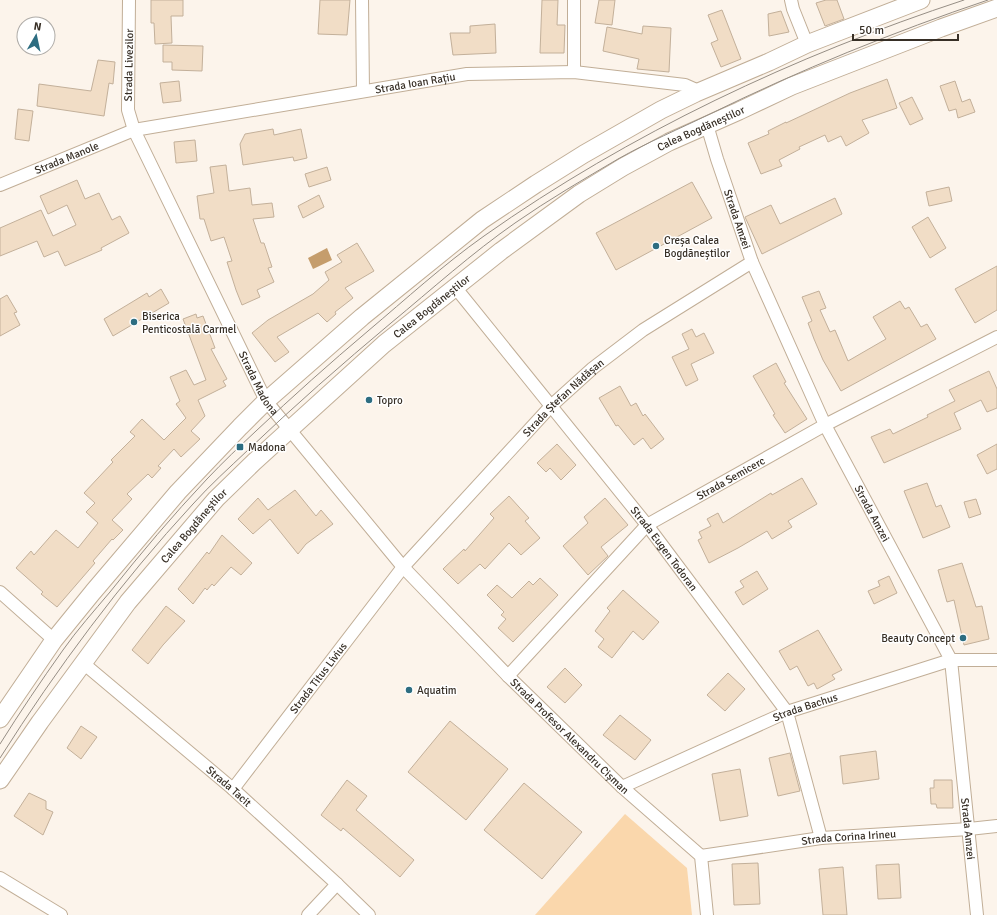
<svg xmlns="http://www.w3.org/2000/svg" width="997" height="915" font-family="Signika,sans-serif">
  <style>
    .green { fill: #fad7ac }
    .water { fill: #c59d6c }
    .building { fill: #f1ddc6; stroke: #c3b09a }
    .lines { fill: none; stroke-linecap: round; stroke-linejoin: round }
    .minor-casing { stroke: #c1ae97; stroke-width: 14 }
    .secondary-casing { stroke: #c1ae97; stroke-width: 19 }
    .minor { stroke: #fff; stroke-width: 12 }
    .secondary { stroke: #fff; stroke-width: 17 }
    .tram { stroke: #968e85; stroke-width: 1 }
    .poi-dot { fill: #2d6d81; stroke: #fff; stroke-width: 1.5 }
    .labels { text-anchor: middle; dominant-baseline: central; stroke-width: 3; stroke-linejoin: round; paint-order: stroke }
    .street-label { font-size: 11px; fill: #372f26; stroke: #fff }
    .poi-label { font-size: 11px; fill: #372f26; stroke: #fff; text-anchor: start }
  </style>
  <rect width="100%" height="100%" fill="#fcf4eb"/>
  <path class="green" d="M 625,814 L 687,868 L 692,915 L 535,915 Z"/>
  <path class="water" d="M 327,248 L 332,260 L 313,269 L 308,258 Z"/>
  <g class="building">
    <path d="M 151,0 L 183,0 L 183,16 L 171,16 L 172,43 L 155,44 L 154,23 L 151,23 Z"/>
    <path d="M 320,0 L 350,0 L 347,35 L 318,34 Z"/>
    <path d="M 542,0 L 558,0 L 557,25 L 565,25 L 564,53 L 540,53 Z"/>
    <path d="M 599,0 L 615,0 L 612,25 L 595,23 Z"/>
    <path d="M 826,0 L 837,0 L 844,19 L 825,26 L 816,3 Z"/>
    <path d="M 722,10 L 741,59 L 721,67 L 711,43 L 718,40 L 708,15 Z"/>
    <path d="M 781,11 L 789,32 L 769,36 L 768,14 Z"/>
    <path d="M 495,24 L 496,53 L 453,55 L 450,33 L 470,33 L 470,26 Z"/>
    <path d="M 643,26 L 671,28 L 669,72 L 637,69 L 639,59 L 603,51 L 607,27 L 642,34 Z"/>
    <path d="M 163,45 L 203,46 L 202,71 L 172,70 L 172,62 L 163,62 Z"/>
    <path d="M 98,60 L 115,62 L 113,84 L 109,83 L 104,116 L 37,106 L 39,84 L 91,91 Z"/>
    <path d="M 887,79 L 897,108 L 862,120 L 869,133 L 846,146 L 841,136 L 828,142 L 825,135 L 799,147 L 800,149 L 779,160 L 782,166 L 761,174 L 748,143 L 769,134 L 768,131 L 786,122 L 786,123 L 850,93 Z"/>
    <path d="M 179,81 L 181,101 L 163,103 L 160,83 Z"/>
    <path d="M 955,81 L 962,102 L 970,99 L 975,112 L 958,118 L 956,109 L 949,111 L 940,86 Z"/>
    <path d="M 912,97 L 923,119 L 910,125 L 899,103 Z"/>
    <path d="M 18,109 L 33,111 L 29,141 L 15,139 Z"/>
    <path d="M 273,129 L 274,135 L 301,129 L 307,158 L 294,161 L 293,157 L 243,165 L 240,144 L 245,134 Z"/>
    <path d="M 195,140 L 197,161 L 176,163 L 174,142 Z"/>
    <path d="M 226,165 L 229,191 L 250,188 L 252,205 L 272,203 L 274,217 L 253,219 L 261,243 L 264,243 L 272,267 L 268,268 L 274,282 L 257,290 L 260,297 L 242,305 L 236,290 L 227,262 L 232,261 L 224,237 L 211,241 L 204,219 L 200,219 L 197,196 L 214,193 L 210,167 Z"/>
    <path d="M 327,167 L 331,180 L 309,187 L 305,174 Z"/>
    <path d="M 77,180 L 85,199 L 99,193 L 112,220 L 120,216 L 129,233 L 101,248 L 102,250 L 65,266 L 58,251 L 44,257 L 37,241 L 0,256 L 0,228 L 41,210 L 53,236 L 76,225 L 67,205 L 48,214 L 40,196 Z"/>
    <path d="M 692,182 L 712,218 L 616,270 L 596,233 Z"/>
    <path d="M 949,187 L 952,201 L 929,206 L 926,192 Z"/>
    <path d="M 319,195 L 324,207 L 303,218 L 298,206 Z"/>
    <path d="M 835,198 L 842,214 L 762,254 L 745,217 L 771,205 L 780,224 Z"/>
    <path d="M 928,217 L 946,248 L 930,258 L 912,227 Z"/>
    <path d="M 357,243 L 374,271 L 345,288 L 353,298 L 335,312 L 336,314 L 327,322 L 318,313 L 277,337 L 289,352 L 275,362 L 252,333 L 268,320 L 313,294 L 329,280 L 325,272 L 342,262 L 337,255 Z"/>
    <path d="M 997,266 L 997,310 L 975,323 L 955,289 Z"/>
    <path d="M 161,289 L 169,303 L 113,336 L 104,319 L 147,293 L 149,297 Z"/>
    <path d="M 819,291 L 826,308 L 820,310 L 830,332 L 835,330 L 848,361 L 886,339 L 873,317 L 900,301 L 905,309 L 909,307 L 921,327 L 927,324 L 936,339 L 841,391 L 823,360 L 814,339 L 808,323 L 812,321 L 802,297 Z"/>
    <path d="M 7,295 L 17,312 L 14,313 L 20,325 L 0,336 L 0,299 Z"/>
    <path d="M 196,314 L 197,318 L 203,316 L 215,348 L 211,349 L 227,379 L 223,381 L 226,386 L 198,400 L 205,416 L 191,431 L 200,439 L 181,457 L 174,449 L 158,466 L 161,468 L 152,478 L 148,474 L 127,494 L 132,499 L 112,520 L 123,530 L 113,540 L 112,539 L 93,561 L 95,563 L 57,607 L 41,594 L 43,592 L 16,568 L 31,551 L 34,555 L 56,530 L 78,548 L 98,523 L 86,512 L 95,503 L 84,493 L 113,462 L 111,460 L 135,436 L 130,432 L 142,419 L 164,440 L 186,418 L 176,404 L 180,401 L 170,377 L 186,370 L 194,385 L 206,380 L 183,319 Z"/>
    <path d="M 692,329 L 696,337 L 704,333 L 714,353 L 691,364 L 698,380 L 686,386 L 672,357 L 689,349 L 682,334 Z"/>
    <path d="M 776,363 L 786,382 L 784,383 L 807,419 L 785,433 L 773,415 L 775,414 L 753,376 Z"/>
    <path d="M 989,371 L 997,389 L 997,408 L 987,412 L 981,400 L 954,413 L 961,429 L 884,463 L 871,437 L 890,429 L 893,434 L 928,417 L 927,415 L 955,401 L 949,390 Z"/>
    <path d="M 620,386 L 631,406 L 636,403 L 643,416 L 645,414 L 664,439 L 651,449 L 643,438 L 634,445 L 618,425 L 616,426 L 599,398 Z"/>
    <path d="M 557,444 L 576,465 L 561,480 L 550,468 L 546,472 L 537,463 Z"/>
    <path d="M 997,444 L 997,469 L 987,474 L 977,455 Z"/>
    <path d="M 802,478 L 817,504 L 788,521 L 792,527 L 772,539 L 767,531 L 738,548 L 709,563 L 698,540 L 702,538 L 699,532 L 711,526 L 707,519 L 718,513 L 723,523 L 771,493 L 772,495 Z"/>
    <path d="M 927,483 L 936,507 L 941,505 L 950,527 L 923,538 L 904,491 Z"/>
    <path d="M 295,490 L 316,516 L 321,510 L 333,524 L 306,544 L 298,554 L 270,519 L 253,534 L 238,519 L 258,498 L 268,510 Z"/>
    <path d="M 509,496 L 529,518 L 525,521 L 540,538 L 521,555 L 509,543 L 485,569 L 480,564 L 458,584 L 443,569 L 464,549 L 465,551 L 494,518 L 490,514 Z"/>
    <path d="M 605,498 L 628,525 L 601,547 L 608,556 L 588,575 L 563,546 L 588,523 L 584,517 Z"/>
    <path d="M 976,499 L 981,514 L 969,518 L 964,502 Z"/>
    <path d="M 222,535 L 252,563 L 241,575 L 231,567 L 214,586 L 212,584 L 207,590 L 205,588 L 193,604 L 178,589 L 207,552 L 209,554 Z"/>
    <path d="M 962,563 L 976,607 L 982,606 L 989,639 L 964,645 L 954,600 L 947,602 L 938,570 Z"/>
    <path d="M 757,571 L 768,589 L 743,605 L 735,592 L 744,587 L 740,581 Z"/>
    <path d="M 889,576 L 897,593 L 874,604 L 868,591 L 880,586 L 878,581 Z"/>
    <path d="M 540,578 L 558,595 L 513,642 L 498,628 L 506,619 L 501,615 L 504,612 L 487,595 L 497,585 L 512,598 L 529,581 L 533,585 Z"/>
    <path d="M 623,590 L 659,622 L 643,640 L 633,631 L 612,658 L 598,647 L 604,639 L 595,631 L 610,611 L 607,608 Z"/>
    <path d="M 166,606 L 185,621 L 163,645 L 148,664 L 132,650 Z"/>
    <path d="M 818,630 L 842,670 L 832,675 L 835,679 L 817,689 L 814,683 L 808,686 L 797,666 L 790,670 L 779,651 Z"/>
    <path d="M 565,668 L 582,685 L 565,703 L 547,687 Z"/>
    <path d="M 728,673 L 745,689 L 725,711 L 707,695 Z"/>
    <path d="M 620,715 L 651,740 L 635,760 L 603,735 Z"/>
    <path d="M 450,721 L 508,769 L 466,820 L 408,772 Z"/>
    <path d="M 81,726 L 97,737 L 81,759 L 67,748 Z"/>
    <path d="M 876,751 L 879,779 L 843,784 L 840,756 Z"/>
    <path d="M 790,753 L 800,791 L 778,796 L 769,758 Z"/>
    <path d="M 740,769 L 748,816 L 720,821 L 712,774 Z"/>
    <path d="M 347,780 L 367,796 L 356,810 L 414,860 L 400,877 L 343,828 L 341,831 L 321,815 Z"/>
    <path d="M 934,780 L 952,780 L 953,808 L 937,808 L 936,804 L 931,804 L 930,788 L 934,788 Z"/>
    <path d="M 524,783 L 582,832 L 542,879 L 484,830 Z"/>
    <path d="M 29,793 L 46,801 L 46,809 L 53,812 L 43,835 L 14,816 Z"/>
    <path d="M 758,863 L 760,904 L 734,905 L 732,864 Z"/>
    <path d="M 899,864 L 901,898 L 878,899 L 876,865 Z"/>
    <path d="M 843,867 L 847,915 L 823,915 L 819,869 Z"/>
  </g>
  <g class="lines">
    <g class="minor-casing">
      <g id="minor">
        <path id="s1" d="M 129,0 L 128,110 L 134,130 L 266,401 L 403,567 L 508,676 L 622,787 L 701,856 L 707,915"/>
        <path d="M 362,0 L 363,91"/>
        <path d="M 791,0 L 793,9 L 807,44"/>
        <path d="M 574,72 L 574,0"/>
        <path id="s2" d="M 707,125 L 717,159 L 752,262 L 825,425 L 951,660 L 977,915"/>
        <path id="s3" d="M 0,185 L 134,130 L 467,74 L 574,72 L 685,85 L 694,89 L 696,93"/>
        <path id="s4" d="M 455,287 L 647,525 L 787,712 L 821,838"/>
        <path d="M 0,592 L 54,640"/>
        <path id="s5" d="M 83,663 L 233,789 L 337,884 L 369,915"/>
        <path id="s6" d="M 508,676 L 647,525 L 825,425 L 997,337"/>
        <path id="s7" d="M 622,787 L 787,712 L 951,660 L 997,660"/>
        <path id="s8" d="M 233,789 L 403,567 L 551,406 L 593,368 L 643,330 L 752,262"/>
        <path id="s9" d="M 701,856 L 821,838 L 969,829 L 997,826"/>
        <path d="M 0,878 L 61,915"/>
        <path d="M 308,915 L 337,884"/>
      </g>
    </g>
    <g class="secondary-casing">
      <g id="secondary">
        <path d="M 0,719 L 54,640 L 93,592 L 178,492 L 240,427 L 266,401 L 362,317 L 482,220 L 536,184 L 584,154 L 661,110 L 696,93 L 769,62 L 807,44 L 921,0"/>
        <path id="s10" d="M 0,780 L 40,722 L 128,602 L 216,499 L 254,462 L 384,344 L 501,251 L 579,194 L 623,167 L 669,142 L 739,111 L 792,86 L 941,28 L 997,8"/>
      </g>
    </g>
    <use href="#minor" class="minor"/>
    <use href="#secondary" class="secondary"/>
    <g class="tram">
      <path d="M 0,744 C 20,712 41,681 63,650 C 77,630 94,611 110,592 C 141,553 173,515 207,479 C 223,462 240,446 256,431 C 293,396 330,363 368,331 C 406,299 443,265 484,236 C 630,133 794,56 964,0"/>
      <path d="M 0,758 C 57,668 121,582 193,504 C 210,485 229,468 248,450 C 294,406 342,364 391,323 C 432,289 472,253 515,223 C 548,200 584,179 618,159 C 648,142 679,129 710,114 C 800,70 893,32 988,0"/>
    </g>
  </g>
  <g class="poi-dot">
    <circle cx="656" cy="246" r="4"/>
    <circle cx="134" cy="322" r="4"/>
    <circle cx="369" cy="400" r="4"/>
    <rect x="236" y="443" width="8" height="8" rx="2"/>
    <circle cx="963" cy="638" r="4"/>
    <circle cx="409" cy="690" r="4"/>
  </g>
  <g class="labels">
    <g class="street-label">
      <text transform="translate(129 65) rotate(-89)">Strada Livezilor</text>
      <text stroke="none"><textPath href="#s3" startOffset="430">Strada Ioan Rațiu</textPath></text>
      <text stroke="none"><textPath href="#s10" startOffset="968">Calea Bogdăneștilor</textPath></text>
      <text stroke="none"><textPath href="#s3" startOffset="72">Strada Manole</textPath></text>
      <text stroke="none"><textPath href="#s2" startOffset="99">Strada Amzei</textPath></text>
      <text stroke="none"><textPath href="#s10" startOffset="644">Calea Bogdăneștilor</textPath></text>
      <text stroke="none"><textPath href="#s1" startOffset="413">Strada Madona</textPath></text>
      <text stroke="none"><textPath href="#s8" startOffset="513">Strada Ștefan Nădășan</textPath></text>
      <text stroke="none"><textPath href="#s6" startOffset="301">Strada Semicerc</textPath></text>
      <text stroke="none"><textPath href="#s2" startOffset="423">Strada Amzei</textPath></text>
      <text stroke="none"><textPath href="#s10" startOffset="320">Calea Bogdăneștilor</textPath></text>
      <text stroke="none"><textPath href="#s4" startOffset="335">Strada Eugen Todoran</textPath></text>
      <text stroke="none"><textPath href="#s8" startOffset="140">Strada Titus Livius</textPath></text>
      <text stroke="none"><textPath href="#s7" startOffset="200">Strada Bachus</textPath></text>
      <text stroke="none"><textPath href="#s1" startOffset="885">Strada Profesor Alexandru Cișman</textPath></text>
      <text stroke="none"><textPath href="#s5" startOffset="191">Strada Tacit</textPath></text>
      <text stroke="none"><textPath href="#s2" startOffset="759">Strada Amzei</textPath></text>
      <text stroke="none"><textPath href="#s9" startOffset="149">Strada Corina Irineu</textPath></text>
    </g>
    <g class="poi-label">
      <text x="664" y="240">Creșa Calea<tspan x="664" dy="13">Bogdăneștilor</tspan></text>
      <text x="142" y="316">Biserica<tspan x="142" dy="13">Penticostală Carmel</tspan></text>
      <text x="377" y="400">Topro</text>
      <text x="248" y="447">Madona</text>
      <text x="955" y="638" text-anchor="end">Beauty Concept</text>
      <text x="417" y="690">Aquatim</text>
    </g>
  </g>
  <g transform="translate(36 36) rotate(9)"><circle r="19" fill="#ffffff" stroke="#afaca8"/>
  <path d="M0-3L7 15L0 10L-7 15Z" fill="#2d6d81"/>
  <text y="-6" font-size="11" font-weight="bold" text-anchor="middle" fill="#372f26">N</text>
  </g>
  <path d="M853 34v6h105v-6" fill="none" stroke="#372f26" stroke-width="2"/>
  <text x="859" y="34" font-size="12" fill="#372f26" stroke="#ffffff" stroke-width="3" paint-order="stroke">50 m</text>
</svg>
